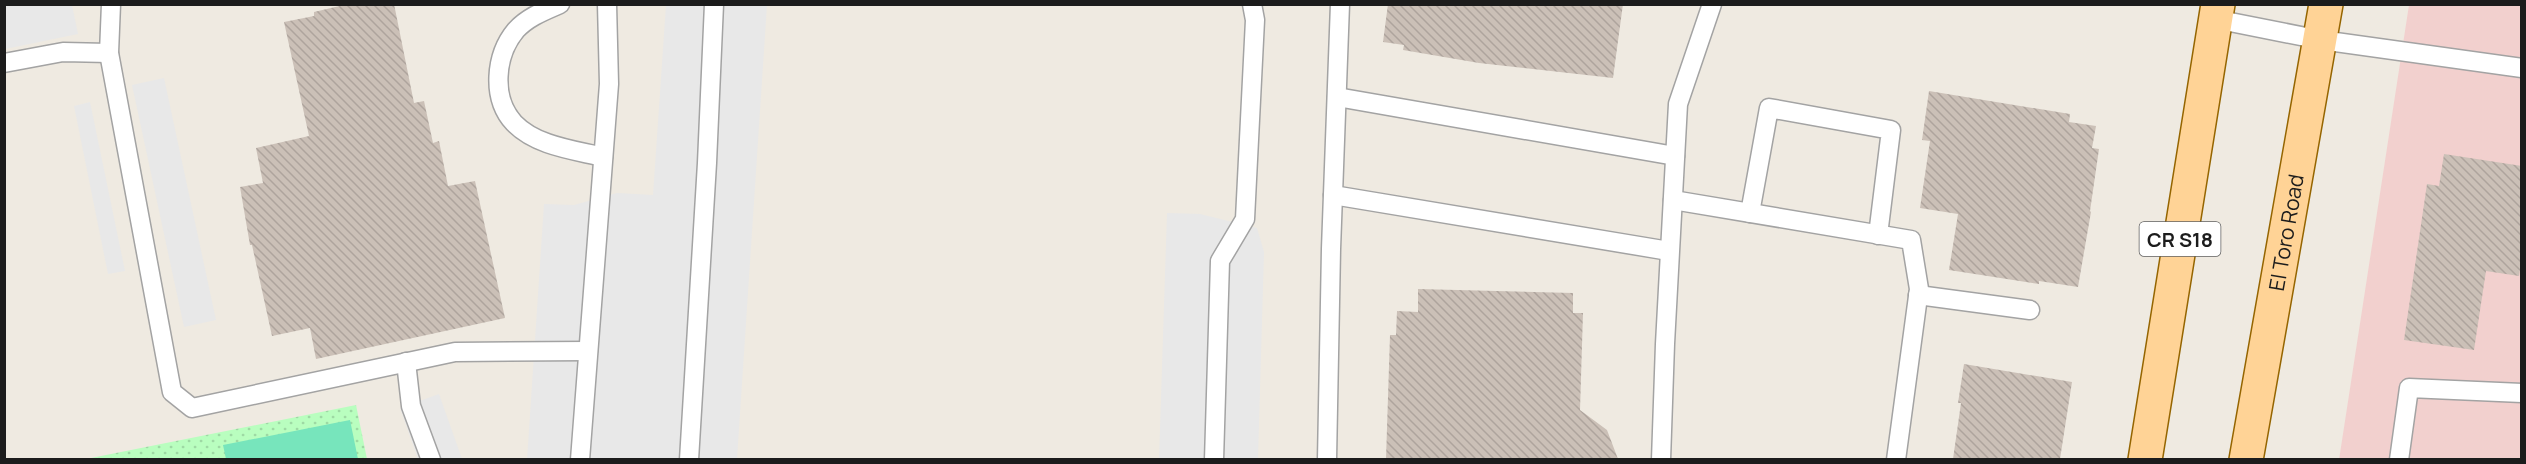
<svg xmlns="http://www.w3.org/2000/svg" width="2526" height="464" font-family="Manrope,sans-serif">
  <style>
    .commercial { fill: #f2d0ce }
    .park { fill: url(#park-dots) }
    .pitch { fill: #77e5bc }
    .parking { fill: #e8e8e8 }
    .building { fill: url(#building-back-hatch) }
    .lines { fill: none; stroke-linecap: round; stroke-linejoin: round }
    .service-casing { stroke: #a3a3a3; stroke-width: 21 }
    .primary-casing { stroke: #956500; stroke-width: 36 }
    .service { stroke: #fff; stroke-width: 18 }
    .primary { stroke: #ffd396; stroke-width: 33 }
    .labels { text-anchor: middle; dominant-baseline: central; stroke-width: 5; stroke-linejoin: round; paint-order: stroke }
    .shield { fill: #fff; stroke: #606060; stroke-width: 1.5 }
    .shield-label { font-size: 20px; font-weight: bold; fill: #1c1c1c }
    .street-label { font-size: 21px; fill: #1c1c1c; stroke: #fff }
  </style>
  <defs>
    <pattern id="park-dots" width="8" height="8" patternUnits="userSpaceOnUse" patternTransform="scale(1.5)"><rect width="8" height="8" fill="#b9febf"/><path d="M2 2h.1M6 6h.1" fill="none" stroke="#9ed9a4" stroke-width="1.8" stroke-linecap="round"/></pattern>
    <pattern id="building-back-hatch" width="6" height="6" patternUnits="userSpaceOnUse" patternTransform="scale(1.5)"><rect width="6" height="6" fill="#cbc0b7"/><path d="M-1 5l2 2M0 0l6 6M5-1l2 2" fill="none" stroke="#aea49d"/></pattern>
  </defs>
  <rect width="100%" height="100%" fill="#efeae1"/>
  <path class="commercial" d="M 2409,5 L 2521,5 L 2521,459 L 2339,460 Z"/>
  <path class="park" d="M 356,405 L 367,459 L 81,460 Z"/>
  <path class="pitch" d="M 350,420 L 358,459 L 226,459 L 223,445 Z"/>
  <g class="parking">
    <path d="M 5,4 L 72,5 L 78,34 L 5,49 Z"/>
    <path d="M 666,5 L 767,5 L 737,459 L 527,460 L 544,204 L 574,205 L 617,193 L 653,195 Z"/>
    <path d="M 164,78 L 216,320 L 184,327 L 132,85 Z"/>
    <path d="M 90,102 L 125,271 L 108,274 L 74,106 Z"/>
    <path d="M 1167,213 L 1200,214 L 1257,228 L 1264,252 L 1258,459 L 1159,460 Z"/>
    <path d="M 439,394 L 462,459 L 418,459 L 400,408 Z"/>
  </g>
  <g class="building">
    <path d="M 348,4 L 394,4 L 414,103 L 424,101 L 433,143 L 439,141 L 448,186 L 475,181 L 505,318 L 316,359 L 310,328 L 272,336 L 252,245 L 250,245 L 240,187 L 263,183 L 256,148 L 309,136 L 284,22 L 314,16 L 314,12 Z"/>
    <path d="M 1388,4 L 1623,4 L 1613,78 L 1479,63 L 1403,50 L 1404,45 L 1383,42 Z"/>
    <path d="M 1929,91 L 2070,114 L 2069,122 L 2096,126 L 2092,148 L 2099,149 L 2090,211 L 2091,212 L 2078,287 L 2039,281 L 2039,284 L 1949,270 L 1958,214 L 1920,208 L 1930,141 L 1922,140 Z"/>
    <path d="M 2444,154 L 2522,166 L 2522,257 L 2519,276 L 2486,271 L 2474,350 L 2404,340 L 2427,184 L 2439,186 Z"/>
    <path d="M 1418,289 L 1573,293 L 1573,313 L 1583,313 L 1580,410 L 1607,430 L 1618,459 L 1386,459 L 1390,335 L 1396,335 L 1397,311 L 1418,312 Z"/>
    <path d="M 1964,364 L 2072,382 L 2060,459 L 1953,459 L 1961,403 L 1958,403 Z"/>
  </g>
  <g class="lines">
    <g class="service-casing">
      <g id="service">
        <path d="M 111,4 L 109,53 L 172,392 L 192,408 L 455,352 L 588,351"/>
        <path d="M 560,4 C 544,11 528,17 516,30 C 495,55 491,98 514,123 C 536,146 574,150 603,157"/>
        <path d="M 2215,19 L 2321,40 L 2522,68"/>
        <path d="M 4,63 L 63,52 L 109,53"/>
        <path d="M 1337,97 L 1675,156"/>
        <path d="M 1333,195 L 1669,251"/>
        <path d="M 1673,200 L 1911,240 L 1919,289 L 1896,460"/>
        <path d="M 1750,213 L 1769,108 L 1891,130 L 1878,235"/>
        <path d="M 1918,295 L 2030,310"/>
        <path d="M 406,362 L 411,406 L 431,460"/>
        <path d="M 580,460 L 609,84 L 607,4"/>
        <path d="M 689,460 L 707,163 L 714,4"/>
        <path d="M 1214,460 L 1220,261 L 1245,219 L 1255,20 L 1252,4"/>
        <path d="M 1327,460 L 1331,249 L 1340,4"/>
        <path d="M 1661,460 L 1665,344 L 1678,104 L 1712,4"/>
        <path d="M 2399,460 L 2409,388 L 2522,393"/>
      </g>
    </g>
    <g class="primary-casing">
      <g id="primary">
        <path d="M 2145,460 L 2218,4"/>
        <path id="s1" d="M 2246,460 L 2326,4"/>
      </g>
    </g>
    <use href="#service" class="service"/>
    <use href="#primary" class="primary"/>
  </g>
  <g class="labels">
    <rect class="shield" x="2139.5" y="222" width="81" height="34" rx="4.5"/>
    <g class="shield-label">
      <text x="2180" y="239">CR S18</text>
    </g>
    <g class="street-label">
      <text stroke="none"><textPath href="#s1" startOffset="231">El Toro Road</textPath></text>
    </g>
  </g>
  <rect width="2526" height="464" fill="none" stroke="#1c1c1c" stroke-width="12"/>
</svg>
